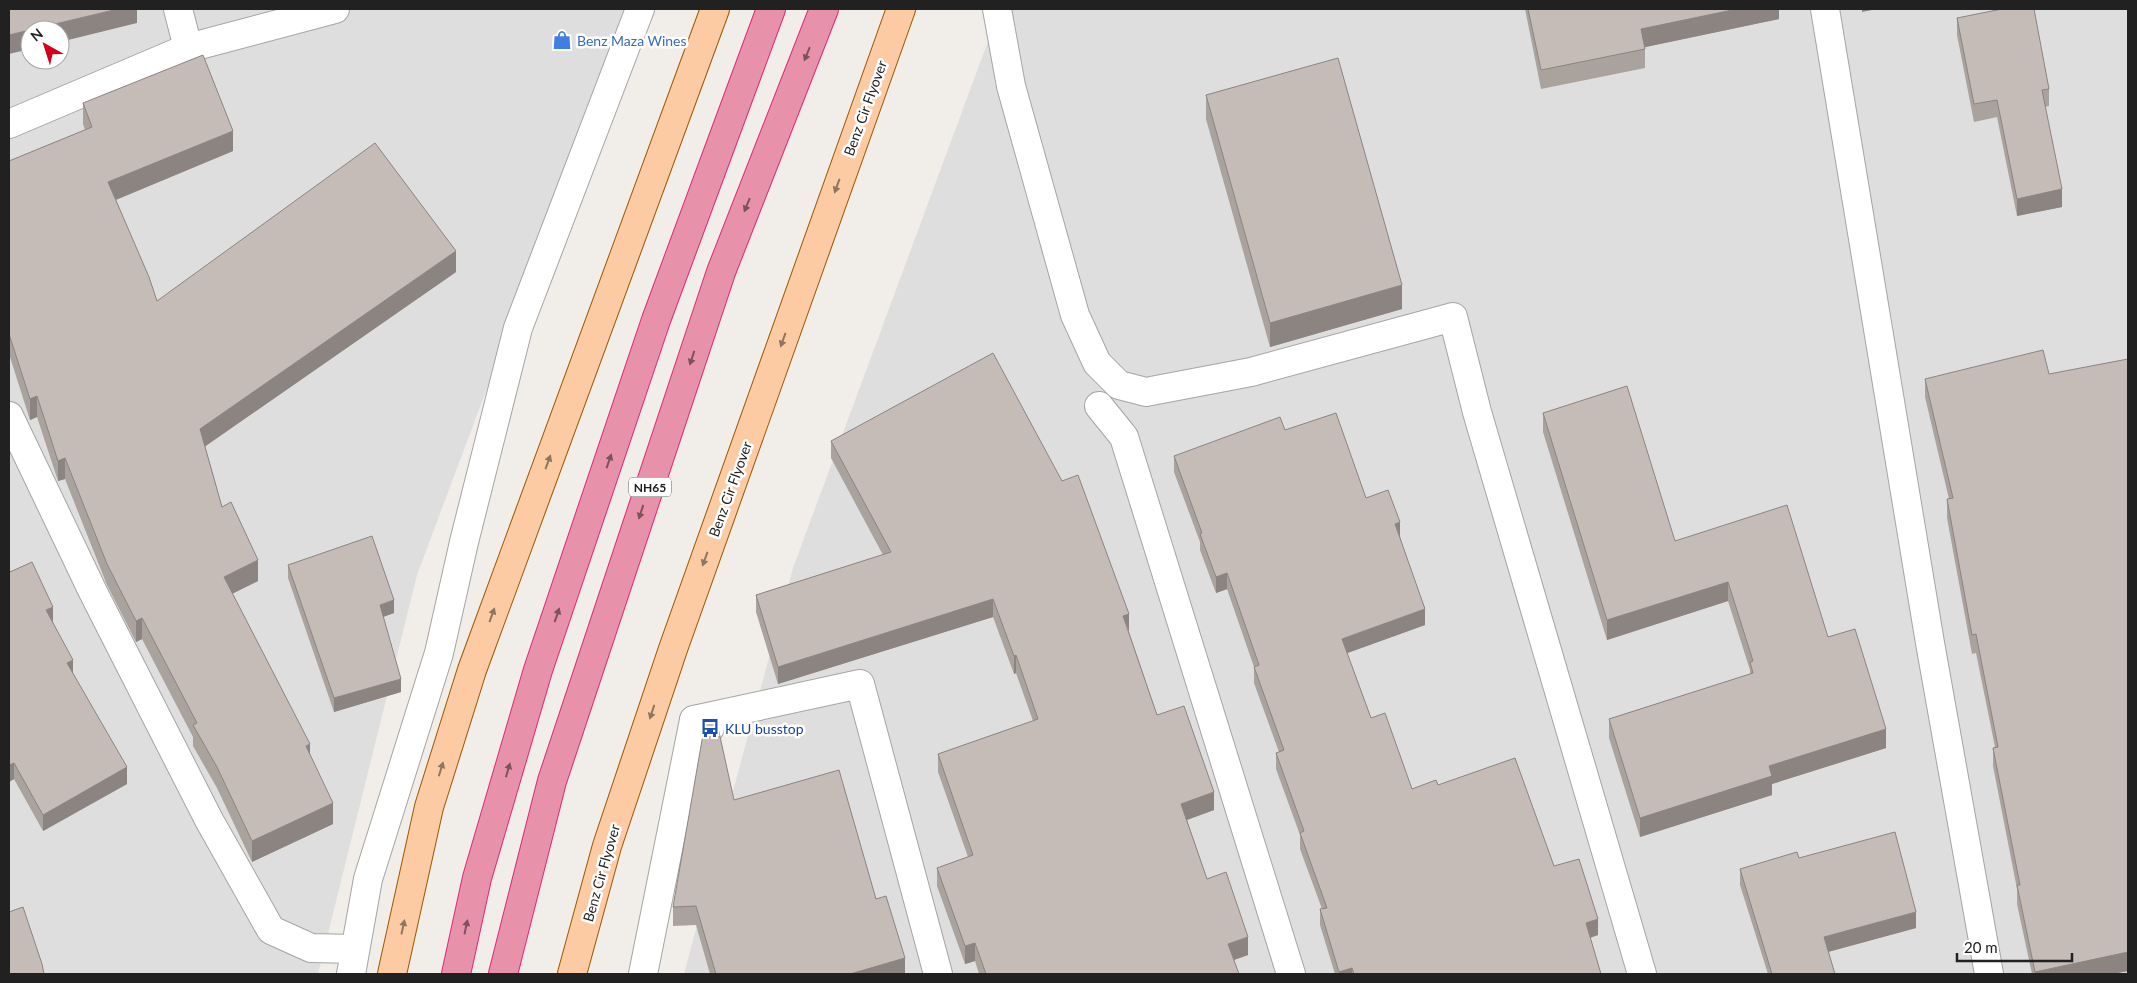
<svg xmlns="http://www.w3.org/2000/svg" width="2137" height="983" font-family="Lato,sans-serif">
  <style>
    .residential { fill: #dfdede; fill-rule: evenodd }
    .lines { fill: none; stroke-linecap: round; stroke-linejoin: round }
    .minor-casing { stroke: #a5a5a5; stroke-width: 30 }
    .major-casing { stroke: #9e5700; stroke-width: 30 }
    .highway-casing { stroke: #dc297b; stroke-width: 30 }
    .minor { stroke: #fff; stroke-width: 28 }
    .major { stroke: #fccba3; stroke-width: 28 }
    .highway { stroke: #e891ab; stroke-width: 28 }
    .wall { fill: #aaa29d }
    .shaded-wall { fill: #8b8480 }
    .building { fill: #c6bcb7; stroke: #8b8480 }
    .oneway { fill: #7b535f }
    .oneway2 { fill: #8e7662 }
    .labels { text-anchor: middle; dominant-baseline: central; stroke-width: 5; stroke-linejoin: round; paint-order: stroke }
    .shield { fill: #fff; stroke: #646464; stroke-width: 1 }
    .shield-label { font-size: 12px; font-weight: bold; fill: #212121 }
    .shop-label { font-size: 14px; fill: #366cbe; stroke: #fff; text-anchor: start }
    .street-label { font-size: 14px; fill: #212121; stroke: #fff }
    .transit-label { font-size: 14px; fill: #164399; stroke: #fff; text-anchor: start }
  </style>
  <rect width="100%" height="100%" fill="#f1ede8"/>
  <g class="residential">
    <path d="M 9,9 L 629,9 L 417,575 L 318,974 L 9,974 ZM 30,30 L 60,30 L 60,60 L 30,60 Z"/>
    <path d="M 1000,9 L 2128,9 L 2128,974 L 684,974 L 793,568 Z"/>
  </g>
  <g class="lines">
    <g class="minor-casing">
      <g id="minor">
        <path d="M 178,9 L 188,48"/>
        <path d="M 997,9 L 1011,86 L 1075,315 L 1097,363 L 1119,385 L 1146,392 L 1251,372 L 1453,317 L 1477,412 L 1642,974"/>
        <path d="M 1825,9 L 1930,643 L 1989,974"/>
        <path d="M 9,124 L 188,48 L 335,9"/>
        <path d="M 1099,406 L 1124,437 L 1291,974"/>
        <path d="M 9,416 L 93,592 L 209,820 L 271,930 L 311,948 L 355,949"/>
        <path d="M 710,728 L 694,720 L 860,684 L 938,974"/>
        <path d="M 351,974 L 368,879 L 439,653 L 464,542 L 518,328 L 640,9"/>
        <path d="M 643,974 L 694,720"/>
      </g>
    </g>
    <g class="major-casing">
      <g id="major">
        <path d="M 392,974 L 429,807 L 472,670 L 715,9"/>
        <path d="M 572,974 L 607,846 L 673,649 L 901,9"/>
      </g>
    </g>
    <g class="highway-casing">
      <g id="highway">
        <path d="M 456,974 L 477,878 L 538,670 L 656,320 L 771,9"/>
        <path d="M 503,974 L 552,781 L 721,272 L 824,9"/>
      </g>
    </g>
    <use href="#minor" class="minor"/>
    <use href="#major" class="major"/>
    <use href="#highway" class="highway"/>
  </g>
  <g class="wall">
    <path d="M 1525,9 L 1779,9 L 1779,19 L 1645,47 L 1645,68 L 1541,89 Z"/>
    <path d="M 1957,18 L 2049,89 L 2049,106 L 2045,107 L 2062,207 L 2017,216 L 1997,117 L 1974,122 L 1957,35 Z"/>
    <path d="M 1206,95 L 1402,309 L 1270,347 L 1206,119 Z"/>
    <path d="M 83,103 L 233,151 L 116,200 L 157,301 L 456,272 L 205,446 L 222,507 L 258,581 L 232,593 L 310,755 L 333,824 L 252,862 L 217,788 L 193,746 L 193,737 L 142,639 L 136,642 L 107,585 L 65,479 L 58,481 L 37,417 L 30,420 L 9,354 L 9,161 L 85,130 L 83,124 Z"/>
    <path d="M 1925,379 L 2128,971 L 2112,974 L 2032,974 L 2017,904 L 2017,889 L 1993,766 L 1993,748 L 1995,747 L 1976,653 L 1972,654 L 1947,518 L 1947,499 L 1949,499 L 1925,397 Z"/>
    <path d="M 1543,413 L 1675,541 L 1828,637 L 1886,748 L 1772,784 L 1772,795 L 1640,837 L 1609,738 L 1609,719 L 1750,674 L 1750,670 L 1728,601 L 1607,640 L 1543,432 Z"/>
    <path d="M 1285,430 L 1366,498 L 1400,536 L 1425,625 L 1347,653 L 1371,718 L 1412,789 L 1438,785 L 1554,866 L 1598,935 L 1590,938 L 1601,974 L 1335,974 L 1320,925 L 1320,909 L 1322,909 L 1300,849 L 1300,835 L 1276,769 L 1276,753 L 1279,752 L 1254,683 L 1254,667 L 1227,589 L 1216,593 L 1200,550 L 1200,542 L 1174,472 L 1174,456 Z"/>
    <path d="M 831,441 L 1129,632 L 1157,715 L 1214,810 L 1187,820 L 1207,879 L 1248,955 L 1234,960 L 1239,974 L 979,974 L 975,961 L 965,964 L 937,886 L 937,868 L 968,857 L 938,772 L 938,754 L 1033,721 L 1016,673 L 1014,674 L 993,617 L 778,684 L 756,612 L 756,595 L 883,555 L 831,458 Z"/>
    <path d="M 288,565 L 394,613 L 383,617 L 401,692 L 334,712 L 288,578 Z"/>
    <path d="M 9,567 L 10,572 L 53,622 L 73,673 L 127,784 L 43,831 L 14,779 L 9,782 Z"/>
    <path d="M 734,800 L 876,899 L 905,974 L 710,974 L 696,925 L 673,926 L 673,907 Z"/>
    <path d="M 1799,858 L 1916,928 L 1828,952 L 1835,974 L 1768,974 L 1740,885 L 1740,869 Z"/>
  </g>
  <g class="shaded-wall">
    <path d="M 118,9 L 137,9 L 137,23 L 60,42 L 60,30 L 30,30 Z"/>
    <path d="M 1737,9 L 1779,9 L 1779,19 L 1641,48 L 1641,29 Z"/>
    <path d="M 1862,9 L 1877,9 L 1862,12 Z"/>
    <path d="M 30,30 L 30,49 L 9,54 L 9,35 Z"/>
    <path d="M 233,131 L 233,151 L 108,203 L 108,182 Z"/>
    <path d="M 2062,189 L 2062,207 L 2017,216 L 2017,199 Z"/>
    <path d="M 456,251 L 456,272 L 200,450 L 200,429 Z"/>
    <path d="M 1402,285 L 1402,309 L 1270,347 L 1270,323 Z"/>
    <path d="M 37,396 L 37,417 L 30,420 L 30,399 Z"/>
    <path d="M 65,458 L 65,479 L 58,481 L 58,461 Z"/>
    <path d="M 1400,522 L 1400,538 L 1395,524 Z"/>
    <path d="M 258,560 L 258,581 L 224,598 L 224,577 Z"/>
    <path d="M 1227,573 L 1227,589 L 1216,593 L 1216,577 Z"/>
    <path d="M 1728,582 L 1728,601 L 1607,640 L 1607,620 Z"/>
    <path d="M 993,599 L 993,617 L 778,684 L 778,667 Z"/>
    <path d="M 394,600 L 394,613 L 380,618 L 380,605 Z"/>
    <path d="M 53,607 L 53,623 L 46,610 Z"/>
    <path d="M 1425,609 L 1425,625 L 1342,655 L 1342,639 Z"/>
    <path d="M 1129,614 L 1129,632 L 1123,616 Z"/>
    <path d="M 142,618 L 142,639 L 136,642 L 136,621 Z"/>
    <path d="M 1016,655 L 1016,673 L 1014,674 L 1014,656 Z"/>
    <path d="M 73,660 L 73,676 L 67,663 Z"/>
    <path d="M 401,679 L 401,692 L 334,712 L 334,698 Z"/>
    <path d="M 1886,729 L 1886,748 L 1772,784 L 1772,795 L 1640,837 L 1640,818 L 1769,766 Z"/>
    <path d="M 310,744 L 310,765 L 306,746 Z"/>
    <path d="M 14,763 L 14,779 L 9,782 L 9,765 Z"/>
    <path d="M 127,767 L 127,784 L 43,831 L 43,815 Z"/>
    <path d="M 1214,792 L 1214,810 L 1181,822 L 1181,804 Z"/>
    <path d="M 333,803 L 333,824 L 252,862 L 252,841 Z"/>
    <path d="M 1916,912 L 1916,928 L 1824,953 L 1824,937 Z"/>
    <path d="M 1598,919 L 1598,935 L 1586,939 L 1586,923 Z"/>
    <path d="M 1248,937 L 1248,955 L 1228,962 L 1228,944 Z"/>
    <path d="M 975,943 L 975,961 L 965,964 L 965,946 Z"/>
    <path d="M 2128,952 L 2128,971 L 2112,974 L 2035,974 L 2035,972 Z"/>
    <path d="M 905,958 L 905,974 L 850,974 Z"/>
    <path d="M 1352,968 L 1352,974 L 1339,974 L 1339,972 Z"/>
  </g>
  <g class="building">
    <path d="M 9,9 L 118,9 L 9,35 Z"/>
    <path d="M 1528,9 L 1737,9 L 1641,29 L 1645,49 L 1541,70 Z"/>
    <path d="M 2002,9 L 2034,9 L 2049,89 L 2042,90 L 2062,189 L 2017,199 L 1997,100 L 1974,104 L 1957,18 Z"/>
    <path d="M 203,55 L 233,131 L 108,182 L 149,277 L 157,301 L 375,143 L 456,251 L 200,429 L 222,507 L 231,502 L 258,560 L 224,577 L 310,744 L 306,746 L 333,803 L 252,841 L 217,767 L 193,725 L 197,723 L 142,618 L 136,621 L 107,564 L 65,458 L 58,461 L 37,396 L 30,399 L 9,334 L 9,161 L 92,127 L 83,103 Z"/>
    <path d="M 1338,58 L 1402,285 L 1270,323 L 1206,95 Z"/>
    <path d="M 2043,350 L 2049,374 L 2128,359 L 2128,952 L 2035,972 L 2017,885 L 2020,885 L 1993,748 L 1998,747 L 1976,634 L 1972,635 L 1947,499 L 1953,498 L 1925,379 Z"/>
    <path d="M 993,353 L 1062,481 L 1078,475 L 1129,614 L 1123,616 L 1157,715 L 1184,706 L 1214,792 L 1181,804 L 1207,879 L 1226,872 L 1248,937 L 1228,944 L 1239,974 L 986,974 L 975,943 L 965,946 L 937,868 L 973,855 L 938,754 L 1038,719 L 1016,655 L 1014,656 L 993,599 L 778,667 L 756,595 L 891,552 L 831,441 Z"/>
    <path d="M 1627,386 L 1675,541 L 1787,505 L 1828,637 L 1855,629 L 1886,729 L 1769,766 L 1772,776 L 1640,818 L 1609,719 L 1753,673 L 1750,662 L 1753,661 L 1728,582 L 1607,620 L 1543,413 Z"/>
    <path d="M 1336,413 L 1366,498 L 1388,490 L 1400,522 L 1395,524 L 1425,609 L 1342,639 L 1371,718 L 1385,713 L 1412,789 L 1436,780 L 1438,785 L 1515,758 L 1554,866 L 1579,859 L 1598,919 L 1586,923 L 1601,974 L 1354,974 L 1352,968 L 1339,972 L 1320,909 L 1327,908 L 1300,833 L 1304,831 L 1276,753 L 1284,750 L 1254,667 L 1259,665 L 1227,573 L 1216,577 L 1200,534 L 1202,533 L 1174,456 L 1280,417 L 1285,430 Z"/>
    <path d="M 372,536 L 394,600 L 380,605 L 401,679 L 334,698 L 288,565 Z"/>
    <path d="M 32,562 L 53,607 L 46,610 L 73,660 L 67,663 L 127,767 L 43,815 L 14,763 L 9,765 L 9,567 L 10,572 Z"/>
    <path d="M 705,723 L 717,723 L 734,800 L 839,770 L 876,899 L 886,896 L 905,958 L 850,974 L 716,974 L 696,906 L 673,907 Z"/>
    <path d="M 1895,832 L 1916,912 L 1824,937 L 1835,974 L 1772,974 L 1740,869 L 1797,852 L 1799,858 Z"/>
    <path d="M 23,907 L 42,964 L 44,974 L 9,974 L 9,912 Z"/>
  </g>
  <defs><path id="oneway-solid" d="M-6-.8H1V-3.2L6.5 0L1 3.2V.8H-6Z" transform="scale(1.25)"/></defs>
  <g class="oneway">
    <use href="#oneway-solid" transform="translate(807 54) rotate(112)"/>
    <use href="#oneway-solid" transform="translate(747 205) rotate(112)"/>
    <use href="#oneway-solid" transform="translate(692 358) rotate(108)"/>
    <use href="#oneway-solid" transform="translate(609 461) rotate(-71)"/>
    <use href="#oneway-solid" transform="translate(641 512) rotate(108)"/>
    <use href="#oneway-solid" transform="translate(557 615) rotate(-71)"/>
    <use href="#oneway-solid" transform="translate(508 770) rotate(-74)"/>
    <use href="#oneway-solid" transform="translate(466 927) rotate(-78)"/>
  </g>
  <g class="oneway2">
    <use href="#oneway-solid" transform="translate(837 186) rotate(110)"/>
    <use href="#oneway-solid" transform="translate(783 340) rotate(110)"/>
    <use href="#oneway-solid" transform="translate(548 462) rotate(-70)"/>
    <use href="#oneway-solid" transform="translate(705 559) rotate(110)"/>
    <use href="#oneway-solid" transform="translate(492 615) rotate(-70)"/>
    <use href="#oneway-solid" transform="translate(652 712) rotate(108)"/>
    <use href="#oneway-solid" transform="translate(441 769) rotate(-73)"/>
    <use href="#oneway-solid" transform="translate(403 927) rotate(-78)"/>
  </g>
  <defs>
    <g id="shop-bare" transform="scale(1.5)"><path d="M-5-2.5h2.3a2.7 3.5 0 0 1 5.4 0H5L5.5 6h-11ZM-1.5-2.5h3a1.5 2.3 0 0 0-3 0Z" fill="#3f7fe0" stroke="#fff" stroke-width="2.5" paint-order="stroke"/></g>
    <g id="bus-bare" transform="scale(1.5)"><path d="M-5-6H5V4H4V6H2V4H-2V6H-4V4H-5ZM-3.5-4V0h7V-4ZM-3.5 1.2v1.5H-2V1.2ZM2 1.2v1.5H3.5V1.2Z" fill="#1a4fb4" stroke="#fff" stroke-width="2.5" paint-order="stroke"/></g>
  </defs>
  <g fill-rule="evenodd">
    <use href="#shop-bare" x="562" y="40"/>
    <use href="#bus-bare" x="710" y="728"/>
  </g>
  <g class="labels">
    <rect class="shield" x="629" y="477.5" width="42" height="19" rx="4"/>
    <g class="shield-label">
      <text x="650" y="487">NH65</text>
    </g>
    <g class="shop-label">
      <text x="577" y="40">Benz Maza Wines</text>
    </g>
    <g class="street-label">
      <text transform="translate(865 108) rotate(-70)">Benz Cir Flyover</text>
      <text transform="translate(730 489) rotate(-70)">Benz Cir Flyover</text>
      <text transform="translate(601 873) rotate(-74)">Benz Cir Flyover</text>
    </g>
    <g class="transit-label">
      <text x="725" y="728">KLU busstop</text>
    </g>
  </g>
  <rect width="2137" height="983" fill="none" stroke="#212121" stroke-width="20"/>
  <g transform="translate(45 45) rotate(321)"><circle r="24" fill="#ffffff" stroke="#a6a6a6"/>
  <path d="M0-4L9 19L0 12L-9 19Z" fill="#d20019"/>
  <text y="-8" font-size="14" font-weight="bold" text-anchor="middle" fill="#212121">N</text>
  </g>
  <path d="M1957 953v8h115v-8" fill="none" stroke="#212121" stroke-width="2.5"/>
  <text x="1964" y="953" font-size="15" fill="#212121" stroke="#ffffff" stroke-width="4" paint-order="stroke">20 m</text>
</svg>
